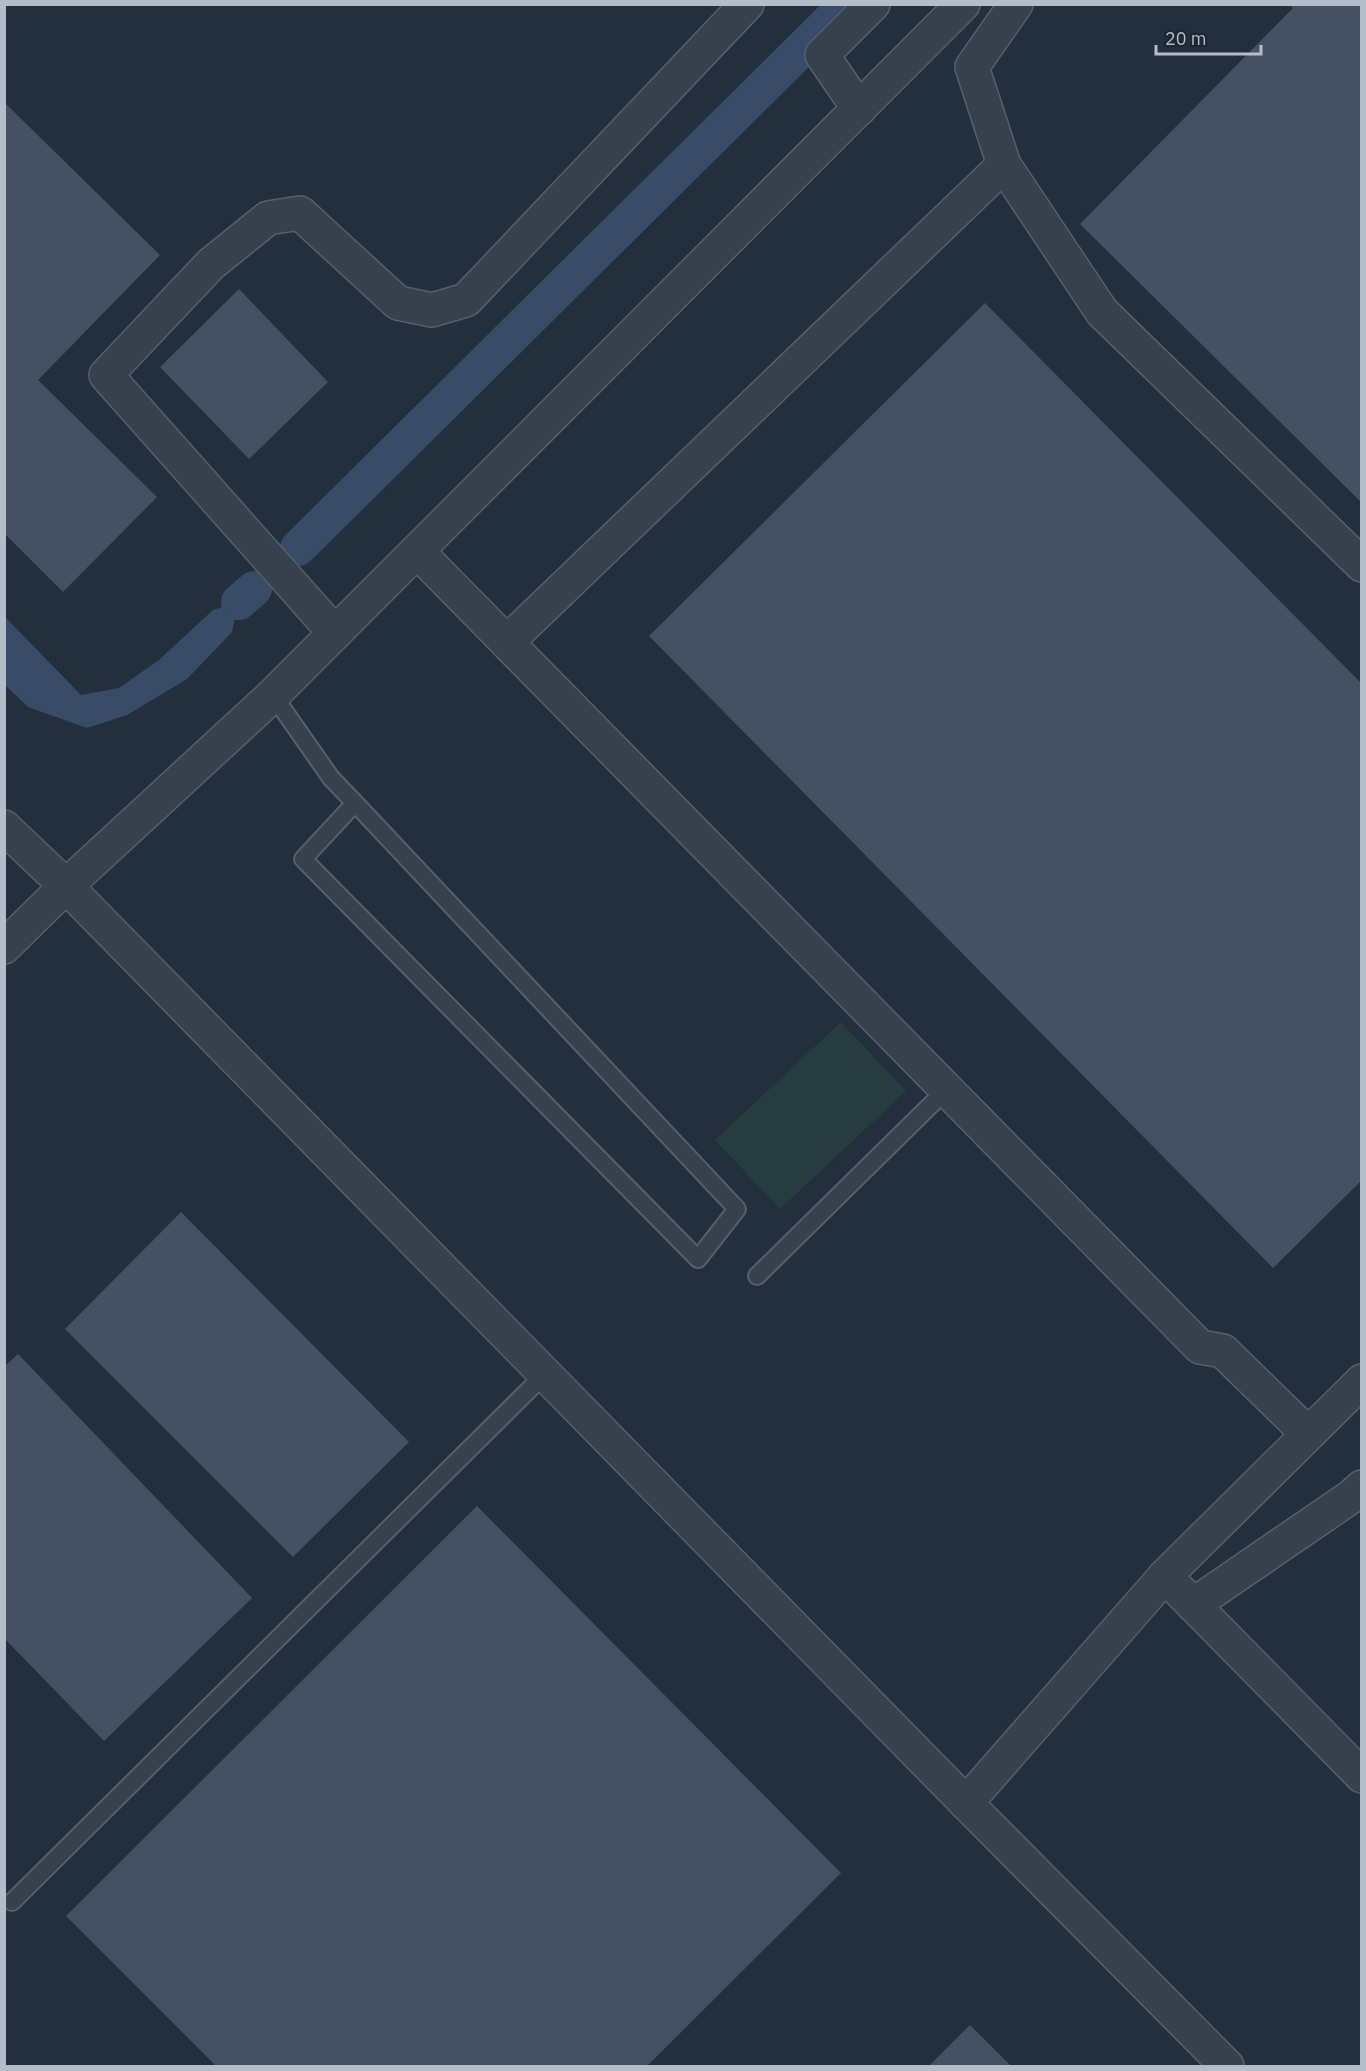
<svg xmlns="http://www.w3.org/2000/svg" width="1366" height="2071" font-family="'IBM Plex Sans',sans-serif">
  <style>
    .green { fill: #263c3f }
    .water { fill: #394c67 }
    .lines { fill: none; stroke-linecap: round; stroke-linejoin: round }
    .canal { stroke: #394c67; stroke-width: 36 }
    .building { fill: #455162 }
    .service-casing { stroke: #565f6c; stroke-width: 20 }
    .minor-casing { stroke: #565f6c; stroke-width: 36 }
    .service { stroke: #38414e; stroke-width: 16 }
    .minor { stroke: #38414e; stroke-width: 33 }
  </style>
  <rect width="100%" height="100%" fill="#242f3e"/>
  <path class="green" d="M 841,1022 L 906,1091 L 780,1209 L 715,1140 Z"/>
  <path class="water" d="M 239,602 L 232,632 L 187,679 L 127,715 L 87,728 L 28,707 L 5,685 L 5,617 L 81,695 L 119,688 L 159,660 L 213,610 Z"/>
  <g class="lines">
    <g class="canal">
      <path d="M 298,548 L 847,4"/>
      <path d="M 239,602 L 254,589"/>
    </g>
  </g>
  <g class="building">
    <path d="M 1290,4 L 1362,4 L 1362,503 L 1080,224 L 1293,8 Z"/>
    <path d="M 4,102 L 160,255 L 38,380 L 157,497 L 63,592 L 4,533 Z"/>
    <path d="M 239,289 L 328,382 L 249,459 L 160,367 Z"/>
    <path d="M 985,303 L 1362,684 L 1362,1180 L 1273,1268 L 649,636 Z"/>
    <path d="M 181,1212 L 409,1442 L 293,1557 L 65,1329 Z"/>
    <path d="M 18,1354 L 252,1598 L 104,1741 L 4,1638 L 4,1367 Z"/>
    <path d="M 477,1506 L 841,1873 L 647,2066 L 216,2066 L 66,1916 Z"/>
    <path d="M 970,2025 L 1011,2066 L 929,2066 Z"/>
  </g>
  <g class="lines">
    <g class="service-casing">
      <g id="service">
        <path d="M 273,695 L 331,778 L 355,803 L 737,1209 L 698,1259 L 303,859 L 355,803"/>
        <path d="M 757,1276 L 947,1089"/>
        <path d="M 12,1902 L 545,1374"/>
      </g>
    </g>
    <g class="minor-casing">
      <g id="minor">
        <path d="M 1016,4 L 972,67 L 1004,165 L 1102,312 L 1362,565"/>
        <path d="M 859,109 L 822,55 L 873,4"/>
        <path d="M 417,551 L 1200,1347 L 1223,1351 L 1308,1434"/>
        <path d="M 335,633 L 106,375 L 211,264 L 268,218 L 300,213 L 398,303 L 432,310 L 466,300 L 747,4"/>
        <path d="M 507,642 L 1004,165"/>
        <path d="M 4,827 L 66,886 L 966,1803 L 1227,2066"/>
        <path d="M 4,947 L 66,886 L 273,695 L 963,4"/>
        <path d="M 1165,1576 L 1362,1776"/>
        <path d="M 1193,1605 L 1352,1496 L 1362,1487"/>
        <path d="M 966,1803 L 1165,1576 L 1362,1381"/>
      </g>
    </g>
    <use href="#service" class="service"/>
    <use href="#minor" class="minor"/>
  </g>
  <rect width="1366" height="2071" fill="none" stroke="#b4bcc9" stroke-width="12"/>
  <path d="M1156 45v9h105v-9" fill="none" stroke="#b4bcc9" stroke-width="3"/>
  <text x="1165" y="45" font-size="18" fill="#b4bcc9" stroke="#1d2633" stroke-width="4.5" paint-order="stroke">20 m</text>
</svg>
